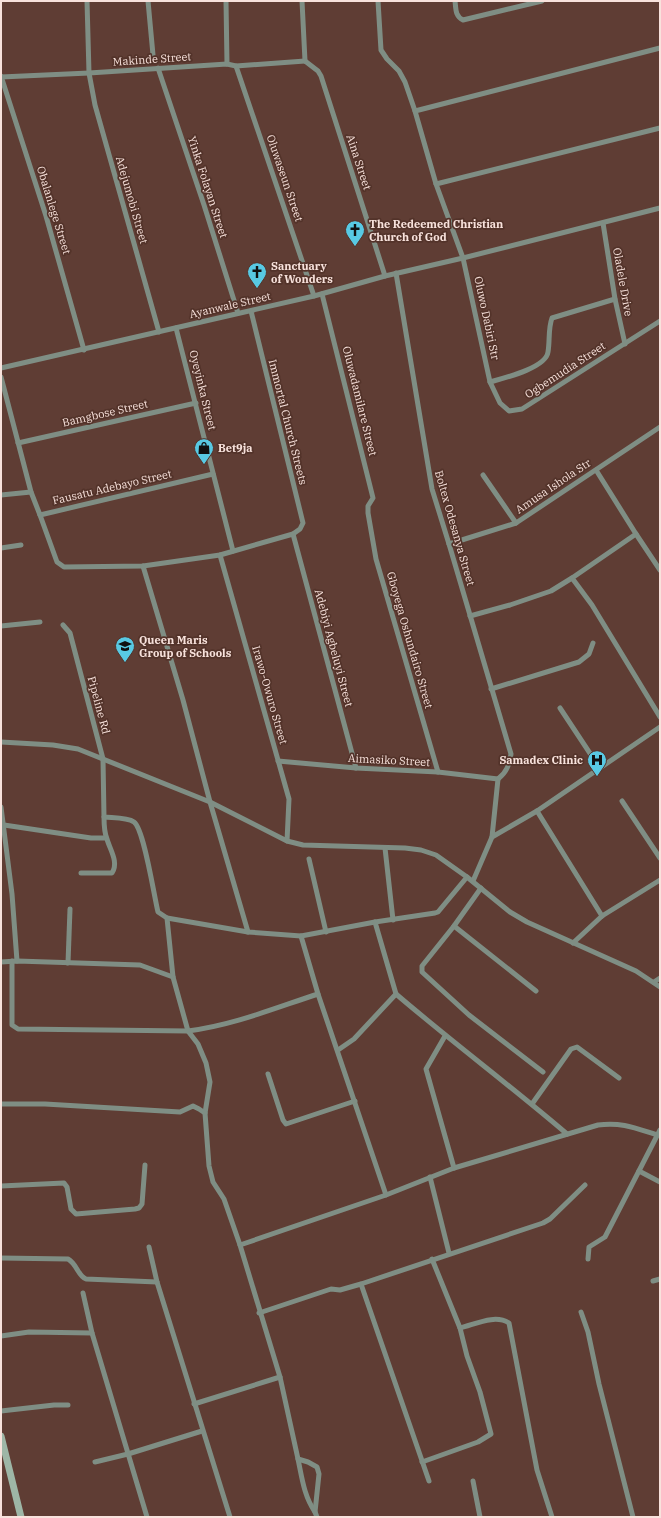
<svg xmlns="http://www.w3.org/2000/svg" width="661" height="1518" font-family="'IBM Plex Serif',serif">
  <style>
    .lines { fill: none; stroke-linecap: round; stroke-linejoin: round }
    .street { stroke: #7f8e84; stroke-width: 5 }
    .secondary { stroke: #9eb6a6; stroke-width: 7 }
    .labels { text-anchor: middle; dominant-baseline: central; stroke-width: 3.5; stroke-linejoin: round; paint-order: stroke }
    .street-label { font-size: 11px; fill: #f8e2dc; stroke: #53332a }
    .poi-label { font-size: 11px; font-weight: bold; fill: #f8e2dc; stroke: #53332a; text-anchor: start }
  </style>
  <rect width="100%" height="100%" fill="#5f3d34"/>
  <g class="lines">
    <g class="street">
      <path d="M 87,1 L 89,73 L 95,105 L 159,332"/>
      <path d="M 148,1 L 153,55"/>
      <path d="M 226,1 L 227,64"/>
      <path d="M 302,1 L 305,61"/>
      <path d="M 378,1 L 381,50 L 387,59 L 399,71 L 405,82 L 415,111 L 436,184 L 463,258 L 490,382 L 500,403 L 509,411 L 522,409 L 660,321"/>
      <path d="M 455,1 C 456,9 455,16 463,20 L 542,1"/>
      <path d="M 305,61 L 318,71 L 321,76 L 385,276"/>
      <path d="M 236,66 L 314,296"/>
      <path d="M 158,68 L 204,205 L 238,313"/>
      <path d="M 1,76 L 46,216 L 84,350"/>
      <path d="M 1,77 L 89,73 L 227,64 L 236,66 L 305,61"/>
      <path d="M 415,111 L 660,48"/>
      <path d="M 436,184 L 660,128"/>
      <path d="M 603,223 L 615,299 L 625,344"/>
      <path d="M 396,273 L 432,489 L 449,544 L 511,754 C 509,765 507,772 498,779"/>
      <path d="M 322,294 L 373,498 L 368,506 L 368,513 L 376,559 L 438,772"/>
      <path d="M 176,328 L 233,551"/>
      <path d="M 1,368 L 314,296 L 385,276 L 463,258 L 660,208"/>
      <path d="M 1,377 L 31,492 L 40,515 L 213,474"/>
      <path d="M 490,382 C 504,378 546,368 548,352 C 550,340 548,329 552,318 L 615,299"/>
      <path d="M 18,443 L 196,403"/>
      <path d="M 596,470 L 636,534"/>
      <path d="M 483,475 L 516,523"/>
      <path d="M 1,495 L 31,492"/>
      <path d="M 40,515 L 57,562 L 64,567 L 143,566 L 220,555 L 293,534 L 300,529 L 303,523 L 251,311"/>
      <path d="M 293,534 L 356,768"/>
      <path d="M 449,544 L 516,523 L 660,427"/>
      <path d="M 1,548 L 21,545"/>
      <path d="M 220,555 L 289,799 L 287,841"/>
      <path d="M 143,566 L 183,700 L 210,802 L 248,932"/>
      <path d="M 660,570 L 636,534 L 572,578 L 592,605 L 660,717"/>
      <path d="M 470,616 L 510,605 L 551,591 L 572,578"/>
      <path d="M 63,625 L 70,633 L 103,759 L 104,817 C 112,818 127,817 134,822 C 144,829 154,896 158,912 L 167,918 L 173,977 L 188,1031 L 198,1044 L 206,1063 L 210,1082 L 205,1113 L 209,1166 L 213,1182 L 224,1199 L 240,1245 L 280,1377 L 298,1459 L 308,1462 L 317,1467 L 319,1474 L 315,1512 L 317,1517"/>
      <path d="M 1,626 L 40,622"/>
      <path d="M 491,689 L 579,662 L 589,654 L 593,643"/>
      <path d="M 560,708 L 599,767"/>
      <path d="M 1,742 L 53,745 L 78,749 L 210,802 L 287,841 L 303,845 L 405,848 L 421,850 L 436,855 L 467,877 L 510,912 L 527,922 L 636,971 L 660,987"/>
      <path d="M 278,761 L 356,768 L 438,772 L 498,779"/>
      <path d="M 622,801 L 660,858"/>
      <path d="M 1,807 L 12,894 L 17,961"/>
      <path d="M 537,811 L 602,916"/>
      <path d="M 4,825 L 91,838 L 106,838"/>
      <path d="M 492,837 L 498,779"/>
      <path d="M 385,848 L 393,920"/>
      <path d="M 309,859 L 326,932"/>
      <path d="M 81,873 L 112,873 C 119,862 110,850 107,839 C 104,832 104,824 104,817"/>
      <path d="M 473,881 L 492,837 L 537,811 L 660,727"/>
      <path d="M 481,888 L 454,926 L 422,966 L 422,972 L 469,1015 L 543,1072"/>
      <path d="M 167,918 L 248,932 L 301,936 L 375,922 L 435,913 L 438,912 L 467,877"/>
      <path d="M 454,926 L 536,991"/>
      <path d="M 301,936 L 318,994 L 386,1195"/>
      <path d="M 573,943 L 602,916 L 660,880"/>
      <path d="M 12,961 L 12,1025 L 18,1029 L 188,1031 C 234,1025 275,1008 318,994"/>
      <path d="M 1,962 L 17,961 L 140,965 L 173,977"/>
      <path d="M 68,963 L 70,909"/>
      <path d="M 654,982 L 660,978"/>
      <path d="M 396,994 C 452,1042 511,1086 567,1134"/>
      <path d="M 445,1036 L 426,1069 L 454,1168"/>
      <path d="M 338,1050 L 354,1039 L 396,994 L 375,922"/>
      <path d="M 268,1074 L 283,1120 L 286,1124 L 355,1101"/>
      <path d="M 1,1104 L 45,1104 L 180,1112 L 193,1106 L 199,1109 L 205,1113"/>
      <path d="M 532,1104 L 571,1049 L 577,1047 L 619,1078"/>
      <path d="M 639,1171 L 660,1182"/>
      <path d="M 430,1177 L 449,1253"/>
      <path d="M 1,1186 L 64,1183 L 67,1187 L 71,1209 L 76,1214 L 135,1209 L 139,1208 L 142,1204 L 145,1165"/>
      <path d="M 240,1245 L 386,1195 L 454,1168 L 598,1125 C 622,1122 635,1128 657,1135"/>
      <path d="M 149,1247 L 157,1282 L 230,1517"/>
      <path d="M 1,1258 L 68,1259 C 77,1264 78,1276 86,1279 L 157,1282"/>
      <path d="M 588,1259 L 589,1247 L 605,1237 L 660,1130"/>
      <path d="M 653,1281 L 660,1279"/>
      <path d="M 361,1284 L 429,1481"/>
      <path d="M 83,1293 L 92,1333 L 147,1517"/>
      <path d="M 581,1312 L 588,1332 L 599,1384 L 633,1517"/>
      <path d="M 259,1313 L 331,1289 L 340,1290 L 361,1284 L 543,1223 L 550,1219 L 585,1185"/>
      <path d="M 460,1328 C 476,1324 495,1314 509,1323 L 537,1470 L 552,1517"/>
      <path d="M 1,1336 L 29,1332 L 92,1333"/>
      <path d="M 194,1404 L 280,1377"/>
      <path d="M 1,1411 L 54,1405 L 68,1405"/>
      <path d="M 298,1459 C 302,1478 304,1496 315,1512"/>
      <path d="M 95,1462 L 128,1454 L 202,1431"/>
      <path d="M 422,1462 L 478,1442 L 491,1434 L 480,1392 L 467,1356 L 460,1328 L 432,1259"/>
      <path d="M 473,1481 L 480,1517"/>
    </g>
    <path class="secondary" d="M 1,1436 L 21,1517"/>
  </g>
  <defs>
    <g id="church-pin" transform="scale(1)"><path d="M0 17L-7.5 6A9.5 9.5 0 1 1 7.5 6Z" fill="#58c9e3" stroke="#53332a"/><path d="M-1.2-6h2.4v3.5h3.3v2.4h-3.3V6h-2.4V-.1h-3.3v-2.4h3.3Z" fill="#111"/></g>
    <g id="shop-pin" transform="scale(1)"><path d="M0 17L-7.5 6A9.5 9.5 0 1 1 7.5 6Z" fill="#58c9e3" stroke="#53332a"/><path d="M-5-2.5h2.3a2.7 3.5 0 0 1 5.4 0H5L5.5 6h-11ZM-1.5-2.5h3a1.5 2.3 0 0 0-3 0Z" fill="#111"/></g>
    <g id="school-pin" transform="scale(1)"><path d="M0 17L-7.5 6A9.5 9.5 0 1 1 7.5 6Z" fill="#58c9e3" stroke="#53332a"/><path d="M0-5L7-2L0 1L-7-2ZM-4 1L0 2.5L4 1V4Q0 6-4 4Z" fill="#111"/></g>
    <g id="hospital-pin" transform="scale(1)"><path d="M0 17L-7.5 6A9.5 9.5 0 1 1 7.5 6Z" fill="#58c9e3" stroke="#53332a"/><path d="M-5-5h3v3.5h4V-5h3V5h-3V1.5h-4V5h-3Z" fill="#111"/></g>
  </defs>
  <g fill-rule="evenodd">
    <use href="#church-pin" x="355" y="230"/>
    <use href="#church-pin" x="257" y="272"/>
    <use href="#shop-pin" x="204" y="448"/>
    <use href="#school-pin" x="125" y="646"/>
    <use href="#hospital-pin" x="597" y="760"/>
  </g>
  <g class="labels">
    <g class="street-label">
      <text transform="translate(152 59) rotate(-4)">Makinde Street</text>
      <text transform="translate(359 162) rotate(72)">Aina Street</text>
      <text transform="translate(285 178) rotate(71)">Oluwaseun Street</text>
      <text transform="translate(208 187) rotate(72)">Yinka Folayan Street</text>
      <text transform="translate(132 200) rotate(74)">Adejumobi Street</text>
      <text transform="translate(54 210) rotate(73)">Obalanlege Street</text>
      <text transform="translate(623 282) rotate(80)">Oladele Drive</text>
      <text transform="translate(230 305) rotate(-13)">Ayanwale Street</text>
      <text transform="translate(487 318) rotate(78)">Oluwo Dabiri Str</text>
      <text transform="translate(565 370) rotate(-33)">Ogbemudia Street</text>
      <text transform="translate(203 390) rotate(76)">Oyeyinka Street</text>
      <text transform="translate(360 401) rotate(76)">Oluwadamilare Street</text>
      <text transform="translate(105 413) rotate(-13)">Bamgbose Street</text>
      <text transform="translate(288 422) rotate(76)">Immortal Church Streets</text>
      <text transform="translate(553 486) rotate(-34)">Amusa Ishola Str</text>
      <text transform="translate(112 487) rotate(-13)">Fausatu Adebayo Street</text>
      <text transform="translate(455 528) rotate(74)">Boltex Odesanya Street</text>
      <text transform="translate(410 640) rotate(74)">Gboyega Oshundairo Street</text>
      <text transform="translate(334 648) rotate(75)">Adebiyi Agbeluyi Street</text>
      <text transform="translate(270 695) rotate(74)">Irawo-Owuro Street</text>
      <text transform="translate(99 705) rotate(75)">Pipeline Rd</text>
      <text transform="translate(389 760) rotate(3)">Aimasiko Street</text>
    </g>
    <g class="poi-label">
      <text x="369" y="224">The Redeemed Christian<tspan x="369" dy="13">Church of God</tspan></text>
      <text x="271" y="266">Sanctuary<tspan x="271" dy="13">of Wonders</tspan></text>
      <text x="218" y="448">Bet9ja</text>
      <text x="139" y="640">Queen Maris<tspan x="139" dy="13">Group of Schools</tspan></text>
      <text x="583" y="760" text-anchor="end">Samadex Clinic</text>
    </g>
  </g>
  <rect width="661" height="1518" fill="none" stroke="#f8e2dc" stroke-width="4"/>
</svg>
